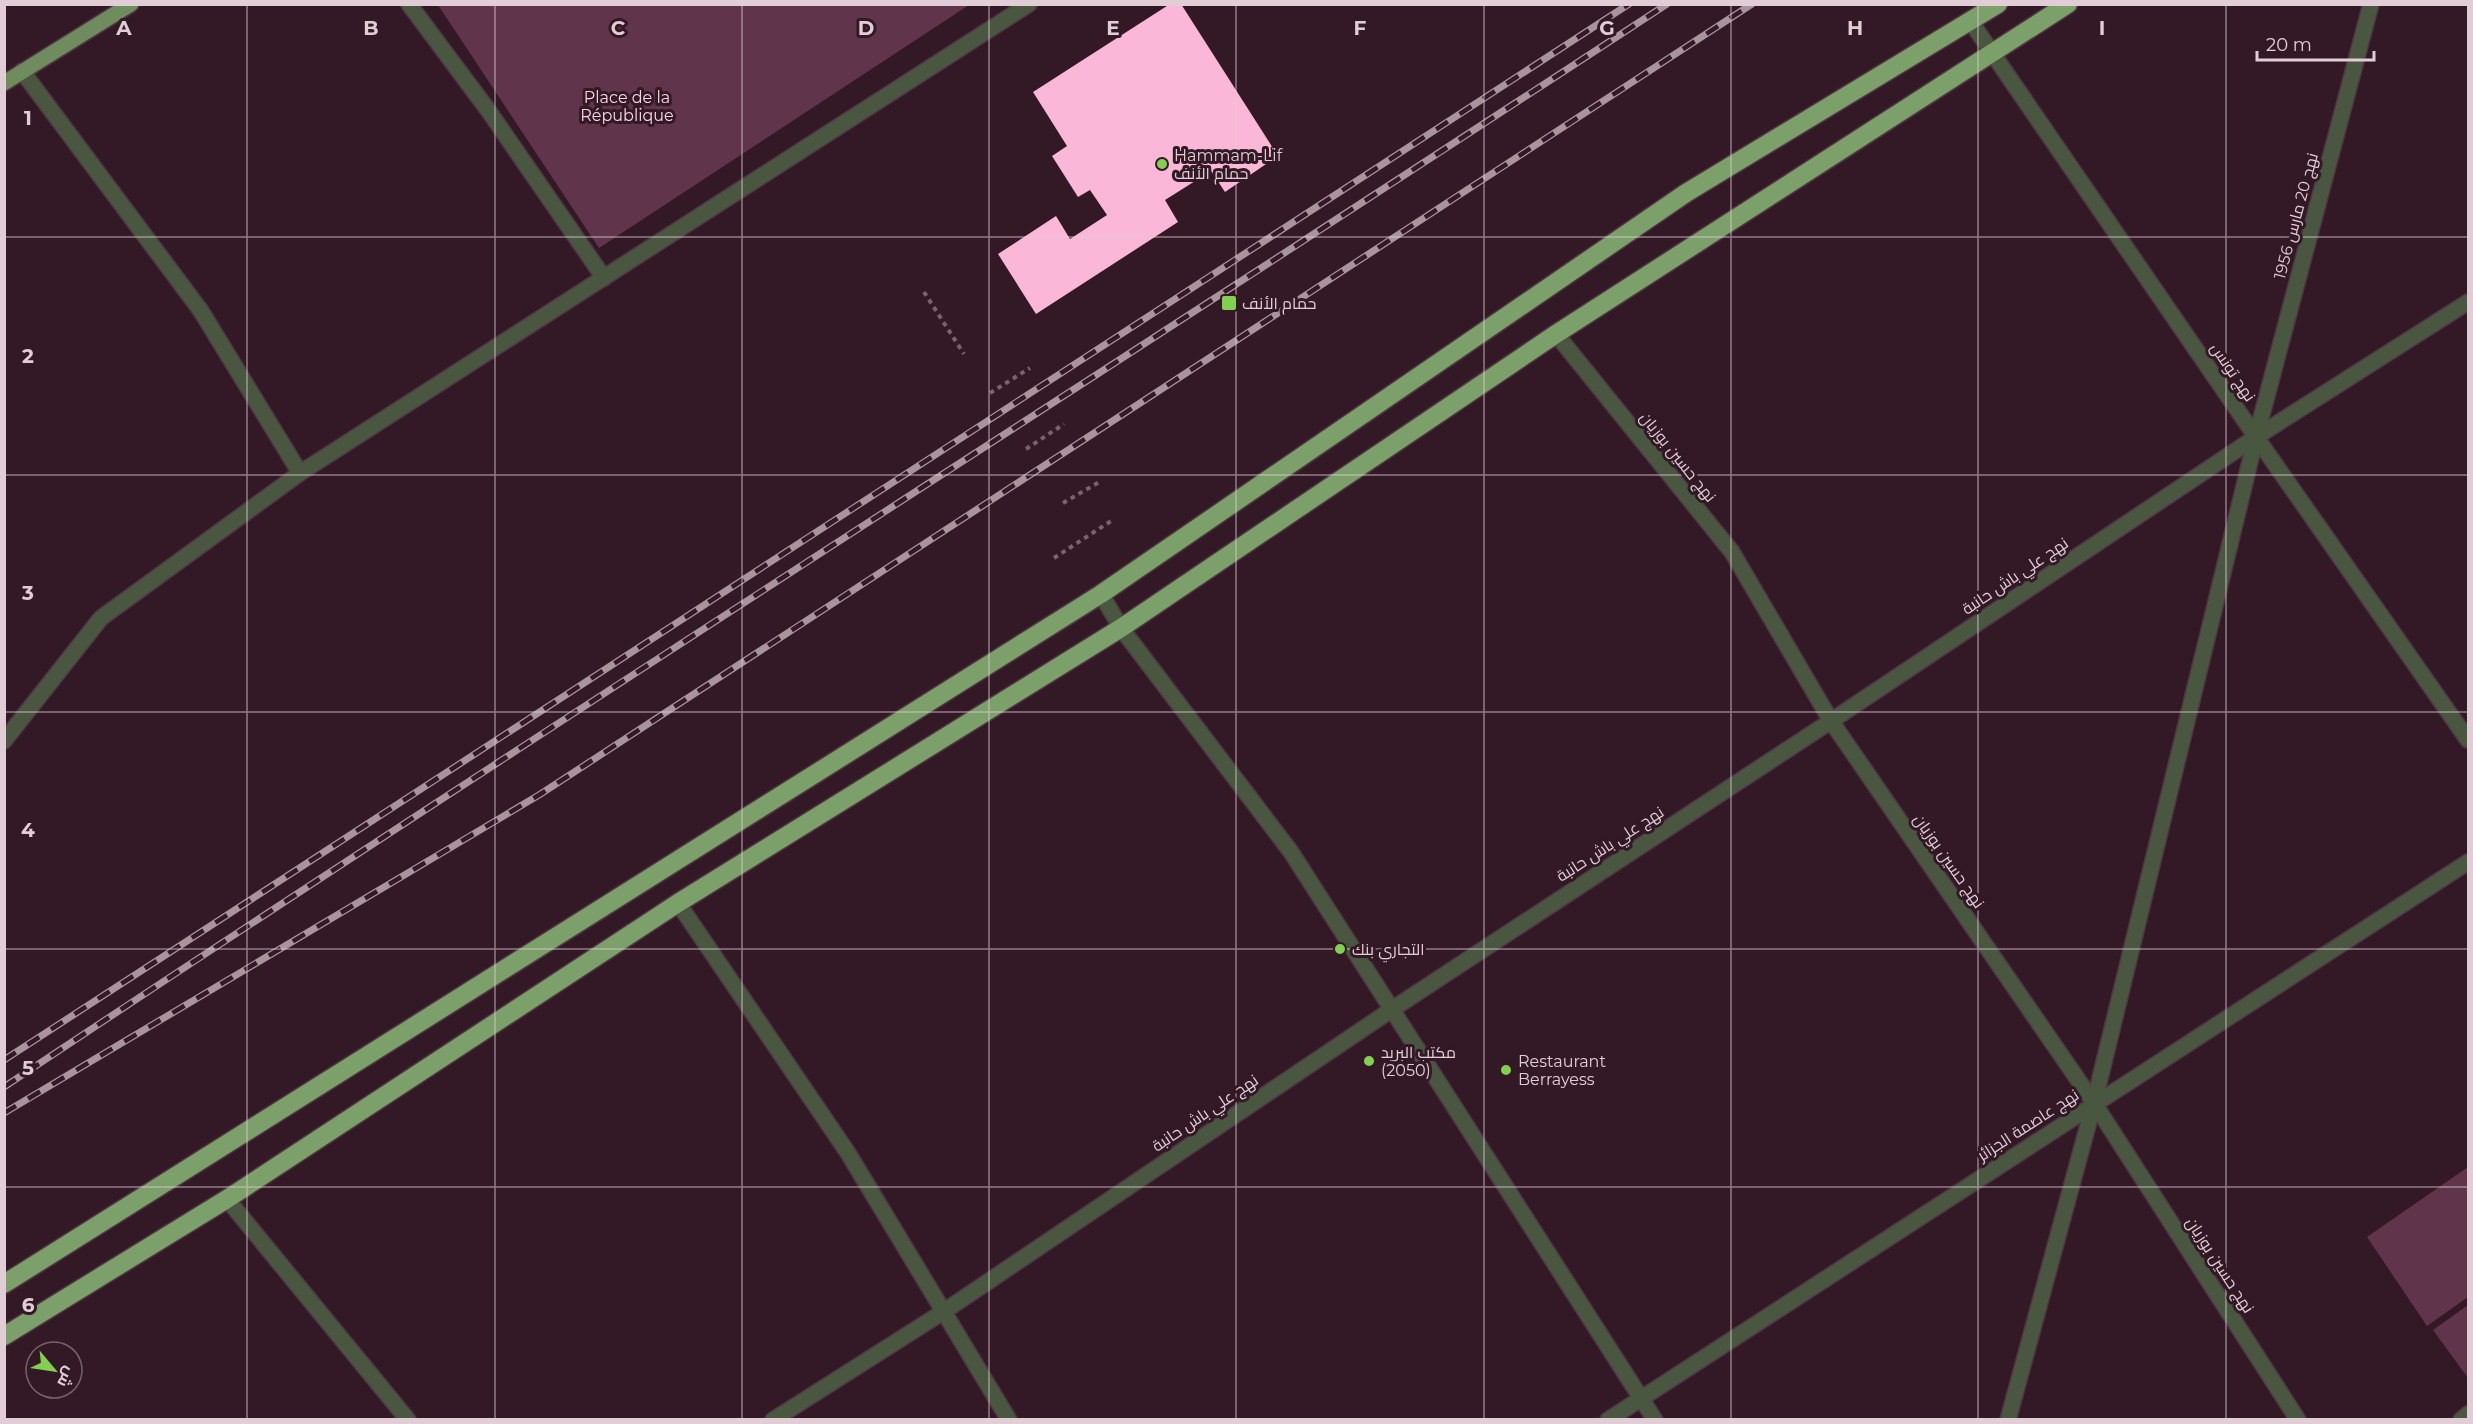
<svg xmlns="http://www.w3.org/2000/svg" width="2473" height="1424" font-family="Montserrat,Cairo,sans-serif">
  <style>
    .green { fill: #60344a }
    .building { fill: #fbb7d8 }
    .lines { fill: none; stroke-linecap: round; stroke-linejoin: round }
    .minor-casing { stroke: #4f3542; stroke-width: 18 }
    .major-casing { stroke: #4f3542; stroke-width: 18 }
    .highway-casing { stroke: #4f3542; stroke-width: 21 }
    .path { stroke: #79616d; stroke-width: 4; stroke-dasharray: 4.5 4.5; stroke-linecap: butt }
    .minor { stroke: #495741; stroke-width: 15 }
    .major { stroke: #6e8c5e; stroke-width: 15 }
    .highway { stroke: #7ca069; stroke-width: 18 }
    .rail-casing { stroke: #a9939d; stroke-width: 7 }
    .rail { stroke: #331826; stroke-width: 4.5; stroke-dasharray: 14; stroke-linecap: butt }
    .grid { fill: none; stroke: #e0cdd5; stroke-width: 1.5; stroke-opacity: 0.55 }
    .poi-dot { fill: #82d04f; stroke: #331826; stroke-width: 2 }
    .labels { text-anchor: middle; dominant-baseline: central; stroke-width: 6; stroke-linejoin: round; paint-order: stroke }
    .park-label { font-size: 16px; fill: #f8d3e4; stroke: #331826 }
    .poi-label { font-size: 16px; fill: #e0cdd5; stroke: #331826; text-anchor: start }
    .street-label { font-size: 16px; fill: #e0cdd5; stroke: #331826 }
    .grid-label { font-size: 20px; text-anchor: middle; font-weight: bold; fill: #e0cdd5; stroke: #331826; stroke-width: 6; stroke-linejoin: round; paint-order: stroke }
  </style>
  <rect width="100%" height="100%" fill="#331826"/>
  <g class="green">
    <path d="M 438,5 L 969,5 L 599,248 Z"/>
    <path d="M 2468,1167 L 2468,1297 L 2427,1326 L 2367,1237 Z"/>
    <path d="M 2468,1305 L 2468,1378 L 2433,1330 Z"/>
  </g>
  <path class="building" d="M 1170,4 L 1181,4 L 1278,156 L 1225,192 L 1211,171 L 1165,200 L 1178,222 L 1036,314 L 998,254 L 1056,216 L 1070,239 L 1107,215 L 1090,190 L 1078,197 L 1052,156 L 1067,146 L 1033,92 Z"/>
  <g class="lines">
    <g class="minor-casing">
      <g id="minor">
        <path d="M 409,4 L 488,110 L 604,278"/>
        <path d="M 1971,22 L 2256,437 L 2468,740"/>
        <path d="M 22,71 L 201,311 L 300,473"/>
        <path d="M 1556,334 L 1732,552 L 1831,721 L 2094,1103 L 2298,1420"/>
        <path d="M 1101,594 L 1121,628 L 1291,852 L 1655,1420"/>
        <path d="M 4,741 L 101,618 L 300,473 L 1029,4"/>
        <path d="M 678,903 L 848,1153 L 1009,1420"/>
        <path d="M 227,1199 L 408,1420"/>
        <path d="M 773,1420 L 943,1312 L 1391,1010 L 1831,721 L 2256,437 L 2468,302"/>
        <path d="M 1608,1420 L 2468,862"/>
        <path d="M 2008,1420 L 2094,1103 L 2256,437 L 2371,4"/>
        <path d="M 2461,1420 L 2468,1414"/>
      </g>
    </g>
    <g class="major-casing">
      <path id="major" d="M 4,83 L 131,4"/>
    </g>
    <g class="highway-casing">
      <g id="highway">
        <path d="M 4,1284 L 1101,594 L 1686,193 L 1998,4"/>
        <path d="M 4,1336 L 227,1199 L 678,903 L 1121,628 L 1556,334 L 2068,4"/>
      </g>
    </g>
    <g class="path">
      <path d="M 924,292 L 964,354"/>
      <path d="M 990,393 L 1030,368"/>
      <path d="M 1026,449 L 1064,424"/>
      <path d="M 1063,503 L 1101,481"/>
      <path d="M 1054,558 L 1111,521"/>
    </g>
    <use href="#minor" class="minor"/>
    <use href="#major" class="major"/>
    <use href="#highway" class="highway"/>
    <g class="rail-casing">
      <g id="rail">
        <path d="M 4,1060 L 1629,4"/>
        <path d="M 4,1087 C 555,721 1114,366 1667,4"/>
        <path d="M 4,1113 L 539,795 L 1752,4"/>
      </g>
    </g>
    <use href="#rail" class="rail"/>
  </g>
  <path class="grid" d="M 247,4 L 247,1420M 495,4 L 495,1420M 742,4 L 742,1420M 989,4 L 989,1420M 1236,4 L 1236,1420M 1484,4 L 1484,1420M 1731,4 L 1731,1420M 1978,4 L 1978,1420M 2226,4 L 2226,1420M 4,237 L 2468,237M 4,475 L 2468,475M 4,712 L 2468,712M 4,949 L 2468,949M 4,1187 L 2468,1187"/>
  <g class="poi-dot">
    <circle cx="1162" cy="164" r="6"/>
    <rect x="1221" y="295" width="16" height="16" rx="3"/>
    <circle cx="1340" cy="949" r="6"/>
    <circle cx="1369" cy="1061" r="6"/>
    <circle cx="1506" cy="1070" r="6"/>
  </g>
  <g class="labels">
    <g class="park-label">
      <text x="627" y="97">Place de la<tspan x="627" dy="18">République</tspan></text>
    </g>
    <g class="poi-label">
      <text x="1174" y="155">Hammam-Lif<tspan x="1174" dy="18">حمام الأنف</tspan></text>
      <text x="1242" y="303">حمام الأنف</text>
      <text x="1352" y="949">التجاري بنك</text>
      <text x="1381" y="1052">مكتب البريد<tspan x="1381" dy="18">(2050)</tspan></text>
      <text x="1518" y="1061">Restaurant<tspan x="1518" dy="18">Berrayess</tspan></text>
    </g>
    <g class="street-label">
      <text transform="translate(2296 216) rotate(-75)">نهج 20 مارس 1956</text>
      <text transform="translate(2233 372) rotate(56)">نهج تونس</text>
      <text transform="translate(1678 457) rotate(51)">نهج حسين بوزيان</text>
      <text transform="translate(2015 576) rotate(-34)">نهج علي باش حانبة</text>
      <text transform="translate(1610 844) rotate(-33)">نهج علي باش حانبة</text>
      <text transform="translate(1949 861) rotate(55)">نهج حسين بوزيان</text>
      <text transform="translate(1205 1113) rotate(-34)">نهج علي باش حانبة</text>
      <text transform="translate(2028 1125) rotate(-33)">نهج عاصمة الجزائر</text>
      <text transform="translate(2220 1265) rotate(57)">نهج حسين بوزيان</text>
    </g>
  </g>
  <g class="grid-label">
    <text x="124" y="35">A</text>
    <text x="371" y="35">B</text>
    <text x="618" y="35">C</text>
    <text x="866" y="35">D</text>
    <text x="1113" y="35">E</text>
    <text x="1360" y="35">F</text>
    <text x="1607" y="35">G</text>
    <text x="1855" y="35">H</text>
    <text x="2102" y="35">I</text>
    <text x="28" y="125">1</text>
    <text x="28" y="363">2</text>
    <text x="28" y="600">3</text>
    <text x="28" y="837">4</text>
    <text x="28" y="1075">5</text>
    <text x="28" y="1312">6</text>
  </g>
  <rect width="2473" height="1424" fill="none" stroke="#e0cdd5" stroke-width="12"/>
  <g transform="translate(54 1370) rotate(119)"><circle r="28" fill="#331826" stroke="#78606c" stroke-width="1.5"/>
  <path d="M0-4.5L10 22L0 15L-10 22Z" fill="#82d04f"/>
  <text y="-9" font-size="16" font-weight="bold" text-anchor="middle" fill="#e0cdd5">ش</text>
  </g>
  <path d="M2257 51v9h117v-9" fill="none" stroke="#e0cdd5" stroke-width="3"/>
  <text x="2266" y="51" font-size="18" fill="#e0cdd5" stroke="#331826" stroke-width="4.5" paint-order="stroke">20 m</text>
</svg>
